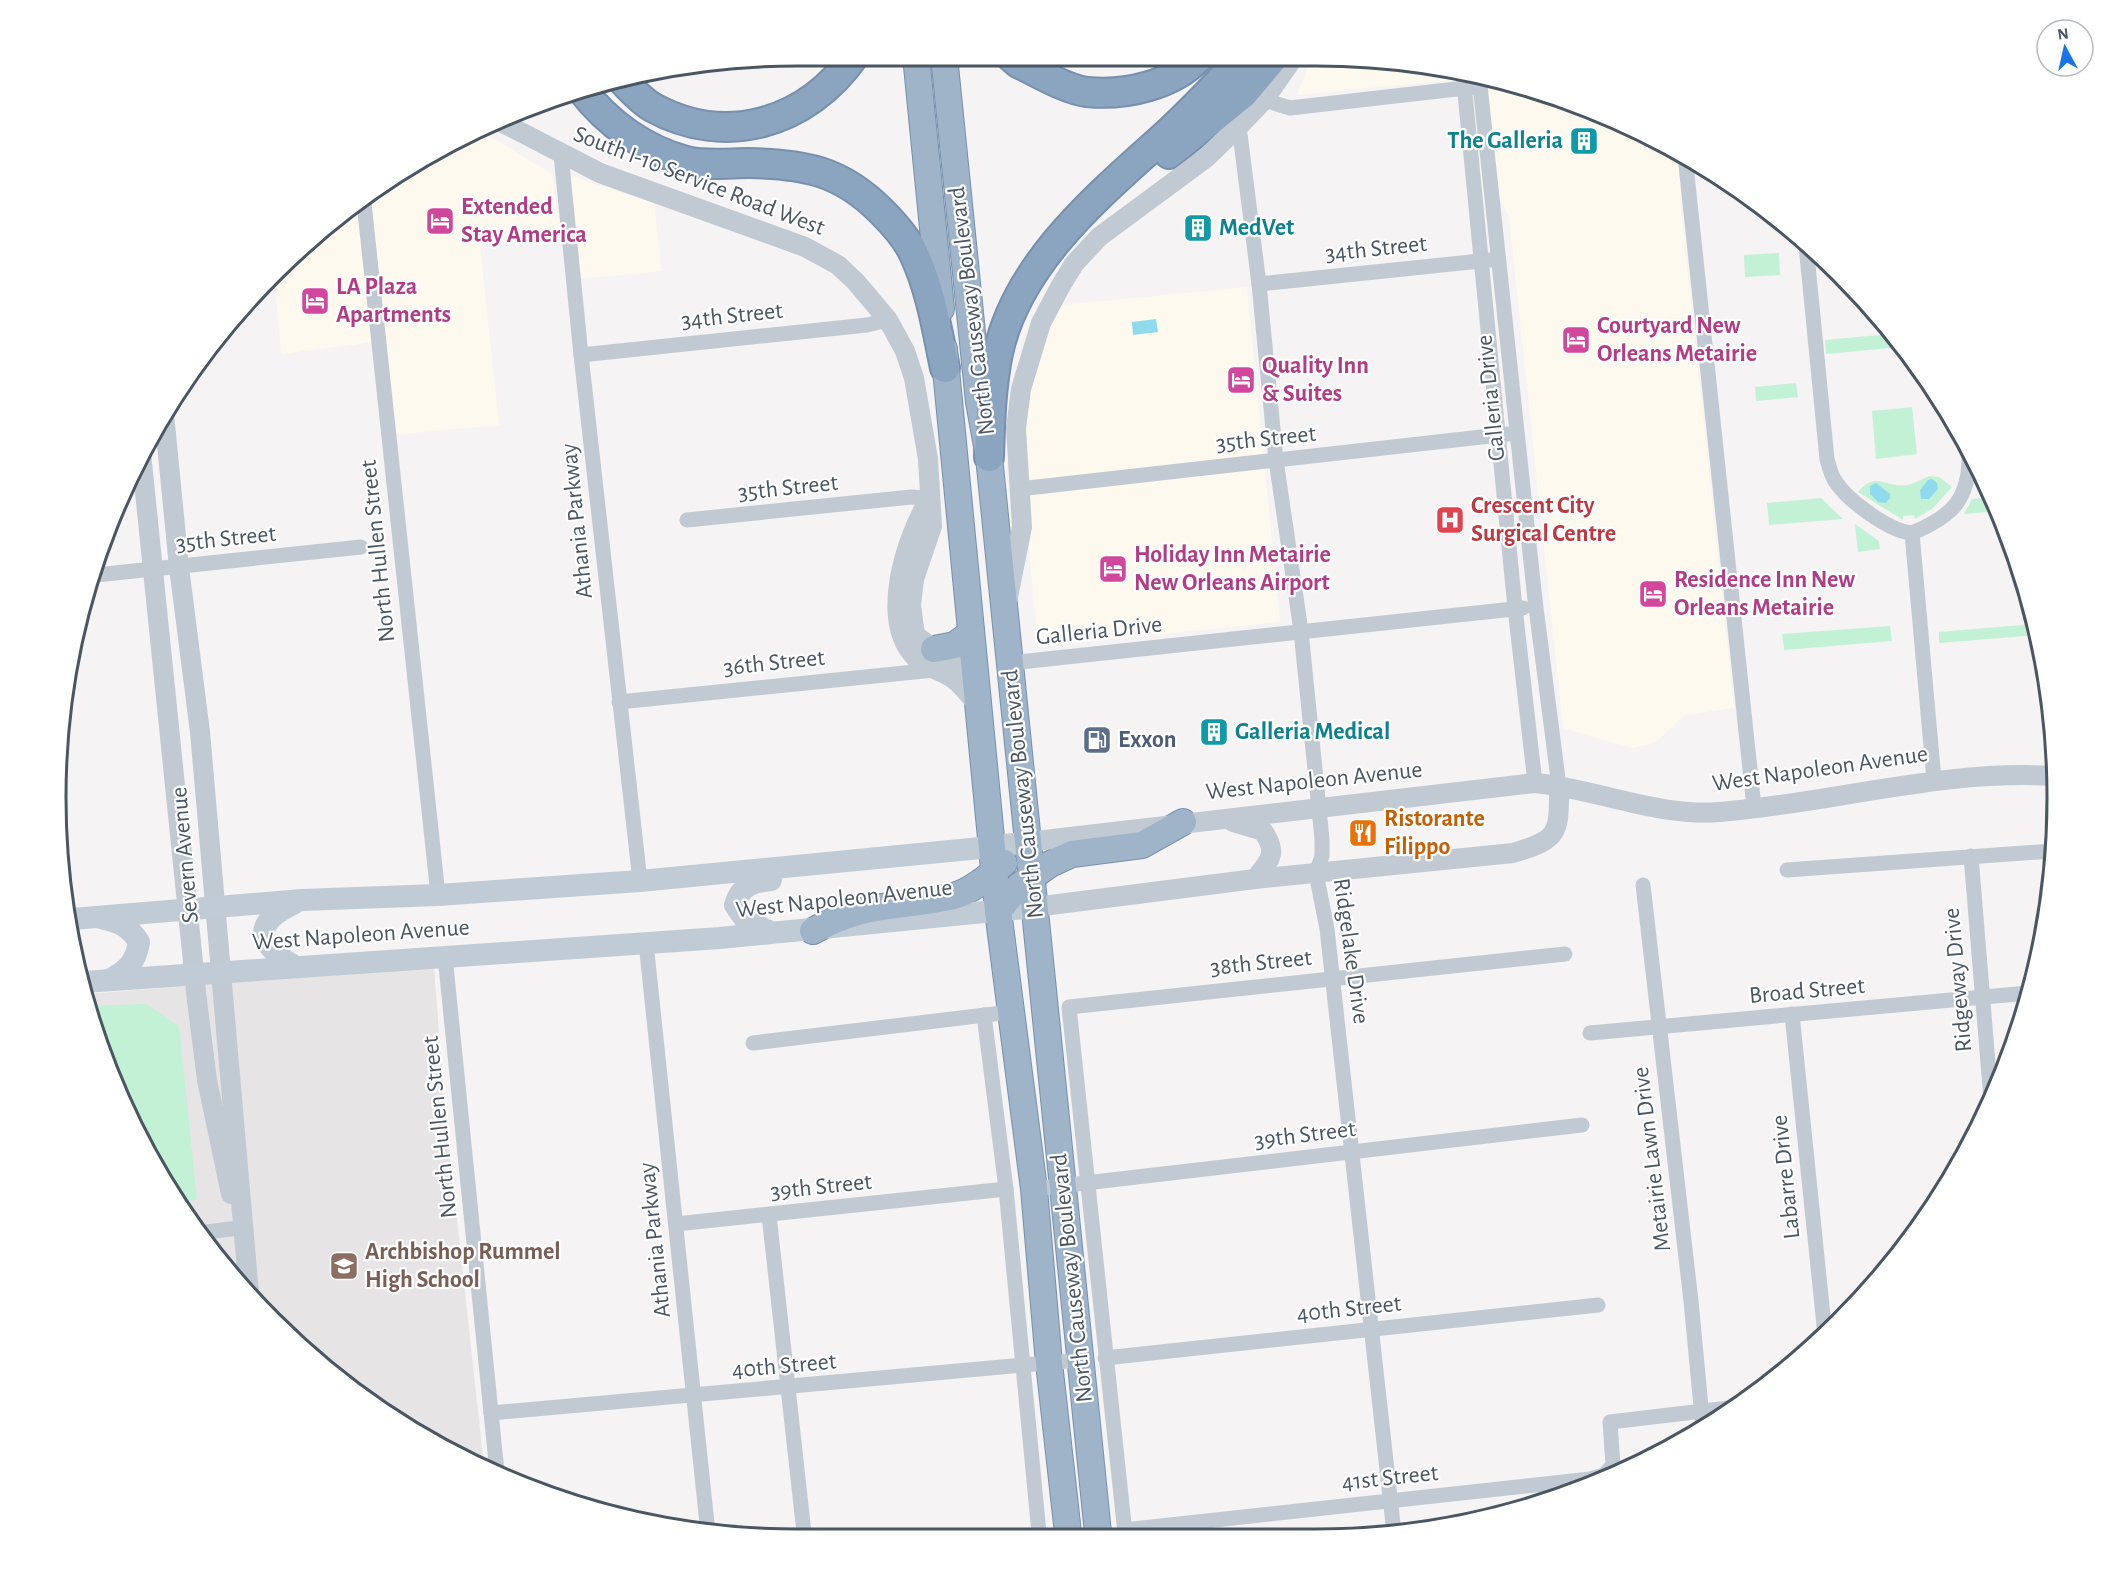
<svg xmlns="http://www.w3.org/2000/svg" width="2113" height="1595" font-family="'Alegreya Sans',sans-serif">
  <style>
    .commercial { fill: #fdf9ef }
    .education { fill: #e6e4e5 }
    .green { fill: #c3f1d5 }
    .water { fill: #90daee }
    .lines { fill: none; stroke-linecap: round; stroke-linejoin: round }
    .trunk-casing { stroke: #7690ad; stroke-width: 28 }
    .motorway-casing { stroke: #7690ad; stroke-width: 32 }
    .minor { stroke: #c1cad2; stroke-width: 15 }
    .tertiary { stroke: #c1cad2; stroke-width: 20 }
    .secondary { stroke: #c1cbd6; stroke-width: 22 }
    .trunk { stroke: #9fb4c9; stroke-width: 26 }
    .motorway { stroke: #8ba5c1; stroke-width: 28 }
    .labels { text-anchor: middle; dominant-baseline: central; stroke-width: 4.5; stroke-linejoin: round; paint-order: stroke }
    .culture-label { font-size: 24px; font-weight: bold; fill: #0d838f; stroke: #fff; text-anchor: start }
    .street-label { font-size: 24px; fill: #4a5661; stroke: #fff }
    .hotel-label { font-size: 24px; font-weight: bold; fill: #b23c85; stroke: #fff; text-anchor: start }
    .health-label { font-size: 24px; font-weight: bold; fill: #be3a42; stroke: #fff; text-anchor: start }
    .service-label { font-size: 24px; font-weight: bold; fill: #4e5e75; stroke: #fff; text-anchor: start }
    .food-label { font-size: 24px; font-weight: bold; fill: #c56008; stroke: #fff; text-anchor: start }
    .education-label { font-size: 24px; font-weight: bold; fill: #785e54; stroke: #fff; text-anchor: start }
    .rim { fill: none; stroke: #4a5661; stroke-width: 3 }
  </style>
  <rect width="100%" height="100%" fill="#f5f3f3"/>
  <g class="commercial">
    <path d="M 1312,57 L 1364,57 L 1483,77 L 1297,95 Z"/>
    <path d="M 1485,77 L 1508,81 L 1643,132 L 1693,160 L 1694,170 L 1680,199 L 1734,708 L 1685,715 L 1655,743 L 1632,748 L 1563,728 L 1509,217 L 1496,192 Z"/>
    <path d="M 483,132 L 552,174 L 561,236 L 480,244 L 499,425 L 392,435 L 384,341 L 281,354 L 274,272 L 426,155 Z"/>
    <path d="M 571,176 L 654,203 L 662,271 L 581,279 Z"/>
    <path d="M 1247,287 L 1280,622 L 1038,647 L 1024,497 L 1022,428 L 1035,354 L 1061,305 Z"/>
  </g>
  <path class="education" d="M 434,967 L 445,1110 L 484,1466 L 426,1440 L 273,1322 L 181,1210 L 95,1036 L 87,994 Z"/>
  <g class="green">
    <path d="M 1779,253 L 1780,275 L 1745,277 L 1744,255 Z"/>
    <path d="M 1890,334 L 1901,347 L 1826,354 L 1825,340 Z"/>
    <path d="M 1796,383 L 1798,397 L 1756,401 L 1755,387 Z"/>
    <path d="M 1912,407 L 1917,454 L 1876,459 L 1872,411 Z"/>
    <path d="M 1929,476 L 1939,477 L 1952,487 L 1933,508 L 1915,519 L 1914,515 L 1903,516 L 1903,520 L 1858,492 C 1876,470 1885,488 1907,485 C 1914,484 1922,479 1929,476 Z"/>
    <path d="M 1992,497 L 2000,511 L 1964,514 L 1972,499 Z"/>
    <path d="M 1821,498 L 1843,519 L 1769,525 L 1767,503 Z"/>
    <path d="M 1855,524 L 1879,541 L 1880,549 L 1858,552 Z"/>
    <path d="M 2035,624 L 2038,635 L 1939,643 L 1939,632 Z"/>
    <path d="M 1890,626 L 1892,641 L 1784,650 L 1782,634 Z"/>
    <path d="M 146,1004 L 179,1026 L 197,1200 L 177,1202 L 95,1036 L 89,1006 Z"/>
  </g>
  <g class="water">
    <path d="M 1156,319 L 1158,332 L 1133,335 L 1132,322 Z"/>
    <path d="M 1932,479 L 1937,483 L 1938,489 L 1929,499 L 1921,499 L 1920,490 L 1928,480 Z"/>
    <path d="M 1876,483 L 1890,494 L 1890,498 L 1886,503 L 1878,502 L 1870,494 L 1870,486 Z"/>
  </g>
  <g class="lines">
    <g class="trunk-casing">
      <g id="trunk">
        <path d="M 916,56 L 941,309"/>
        <path d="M 944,56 L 979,402 L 989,457 L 1098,1533"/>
        <path d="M 944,349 L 998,911 L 1034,1189 L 1049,1363 L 1068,1533"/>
        <path d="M 934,649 L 955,645 L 971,633"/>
        <path d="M 998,911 L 1019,886 L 1050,864 L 1072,854 L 1142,845 L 1183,822"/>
        <path d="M 813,931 C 867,900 898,909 953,896 C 971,892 990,875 1004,863"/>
      </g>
    </g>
    <g class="motorway-casing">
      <g id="motorway">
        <path d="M 1010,56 L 1018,63 C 1037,72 1067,90 1087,92 C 1125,96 1173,85 1199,57"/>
        <path d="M 621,79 C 630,88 640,100 652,107 C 726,148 807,123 854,56"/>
        <path d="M 582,90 C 608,124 645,150 686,161 C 704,166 730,163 749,163 C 805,164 841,171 881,211 C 894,224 907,238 914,254 C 931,290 937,330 945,368"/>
        <path d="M 1169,154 L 1243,94 L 1274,57"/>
        <path d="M 989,457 C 990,423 991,387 998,353 C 1018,260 1103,192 1169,132 C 1195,108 1219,82 1243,57"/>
      </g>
    </g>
    <g class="minor">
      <path d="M 1463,73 L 1515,608 L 1535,783"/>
      <path d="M 1479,76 L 1535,600 L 1559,786"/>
      <path d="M 1264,100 L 1290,108 L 1474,87"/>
      <path d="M 1239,126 L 1259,284 L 1276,460 L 1301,631 L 1322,839 L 1322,856 L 1316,873 L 1327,929 L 1394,1533"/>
      <path d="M 561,155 L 581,355 L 640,881"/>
      <path d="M 1685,156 L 1754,807"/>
      <path d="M 364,203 L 438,895"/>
      <path d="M 1806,245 L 1827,459 C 1829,466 1831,475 1835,481 C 1848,501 1889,531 1912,533 C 1953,516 1970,499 1969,453"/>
      <path d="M 1259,284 L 1490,260"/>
      <path d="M 581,355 L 867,325 L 888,320"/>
      <path d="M 1019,489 L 1508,434"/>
      <path d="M 687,520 L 911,497 L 930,498"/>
      <path d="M 1912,533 L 1934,780"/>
      <path d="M 96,575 L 361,547"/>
      <path d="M 1010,663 L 1523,608"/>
      <path d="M 619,702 L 934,670"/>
      <path d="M 1971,856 L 1991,1100"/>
      <path d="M 1787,870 L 2052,851"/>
      <path d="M 1643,885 L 1691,1301 L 1703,1428"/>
      <path d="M 646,943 L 708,1533"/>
      <path d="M 445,956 L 497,1472"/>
      <path d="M 1792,1014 L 1825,1335"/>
      <path d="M 984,1015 L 1006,1189 L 1039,1533"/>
      <path d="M 1590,1033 L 2028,993"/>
      <path d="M 753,1043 L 1010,1012"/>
      <path d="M 1034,1189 L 1582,1125"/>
      <path d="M 769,1215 L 804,1533"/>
      <path d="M 676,1224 L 1006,1189"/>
      <path d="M 199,1233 L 238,1228"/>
      <path d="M 1105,1358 L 1598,1305"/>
      <path d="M 491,1413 L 1080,1360"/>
      <path d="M 1124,1530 L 1590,1479 L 1604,1475 L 1613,1465 L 1610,1422 L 1737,1407"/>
      <path d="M 1125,1533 L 1069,1007 L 1565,954"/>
    </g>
    <g class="tertiary">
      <path d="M 503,123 L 600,173 L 805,247 L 838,265 L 856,282 L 888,320 L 905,351 L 914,378 L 928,459 L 932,526 L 914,579 L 911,605 L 915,635 L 934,649 L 976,669"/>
      <path d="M 164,414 L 179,567 L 200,732 L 249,1293"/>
      <path d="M 141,453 L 197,1001 L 207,1080 L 231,1194"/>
      <path d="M 930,498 C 906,537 877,623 918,660 C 929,669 944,671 955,680 C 964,687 972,698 979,707"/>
      <path d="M 1008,597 L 1022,527 L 1016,428 L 1021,389 L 1041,323 L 1060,287 L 1074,264 L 1099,237 L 1206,158 L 1239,126 L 1264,100 L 1294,57"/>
      <path d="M 1233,822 L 1263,831 C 1278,853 1271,859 1255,879"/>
      <path d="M 1027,842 L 1535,783 C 1597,789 1657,817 1720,812 C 1832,803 1942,769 2055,776"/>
      <path d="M 1035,907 L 1255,879 L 1513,853 C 1560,839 1559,833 1559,786"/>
    </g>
    <g class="secondary">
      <path d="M 101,918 C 119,922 129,926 139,942 C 136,962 127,971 109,980"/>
      <path d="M 72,919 L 302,900 L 438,895 L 640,881 L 991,847 L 1027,842"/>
      <path d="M 771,932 L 746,921 L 735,905 C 740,886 752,882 771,880"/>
      <path d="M 294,966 C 256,943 252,923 295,903"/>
      <path d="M 84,982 L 720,938 L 1035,907"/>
    </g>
    <use href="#trunk" class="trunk"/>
    <use href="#motorway" class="motorway"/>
  </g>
  <defs>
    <g id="building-square" transform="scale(1.5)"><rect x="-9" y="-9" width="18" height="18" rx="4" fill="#0f9aa8" stroke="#fff"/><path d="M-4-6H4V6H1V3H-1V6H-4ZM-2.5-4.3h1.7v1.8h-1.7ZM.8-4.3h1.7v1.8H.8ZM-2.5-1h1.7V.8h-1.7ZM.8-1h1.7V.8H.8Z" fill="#fff"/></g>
    <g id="hotel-square" transform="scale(1.5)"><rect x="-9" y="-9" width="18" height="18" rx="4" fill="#d1479c" stroke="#fff"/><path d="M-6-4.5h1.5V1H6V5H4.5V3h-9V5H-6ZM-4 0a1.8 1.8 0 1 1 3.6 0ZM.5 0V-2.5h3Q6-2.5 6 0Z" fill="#fff"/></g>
    <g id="hospital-square" transform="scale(1.5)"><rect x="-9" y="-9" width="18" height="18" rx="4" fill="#e0444e" stroke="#fff"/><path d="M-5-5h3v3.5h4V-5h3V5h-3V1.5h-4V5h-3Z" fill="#fff"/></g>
    <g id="fuel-square" transform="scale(1.5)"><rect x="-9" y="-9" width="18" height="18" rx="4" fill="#5c6f8a" stroke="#fff"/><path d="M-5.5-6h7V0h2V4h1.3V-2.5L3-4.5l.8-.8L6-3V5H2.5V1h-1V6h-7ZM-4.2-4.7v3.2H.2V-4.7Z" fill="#fff"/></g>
    <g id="restaurant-square" transform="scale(1.5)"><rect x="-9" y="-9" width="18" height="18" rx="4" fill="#e8710a" stroke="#fff"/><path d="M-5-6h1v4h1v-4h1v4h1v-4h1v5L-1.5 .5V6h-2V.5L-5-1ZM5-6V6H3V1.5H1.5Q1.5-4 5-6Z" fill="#fff"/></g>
    <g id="school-square" transform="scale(1.5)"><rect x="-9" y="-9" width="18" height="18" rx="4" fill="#8d6e63" stroke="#fff"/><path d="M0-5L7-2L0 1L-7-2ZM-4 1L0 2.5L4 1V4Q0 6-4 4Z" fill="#fff"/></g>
  </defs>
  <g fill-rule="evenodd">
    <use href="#building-square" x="1584" y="141"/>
    <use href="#hotel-square" x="440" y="221"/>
    <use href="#building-square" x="1198" y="228"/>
    <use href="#hotel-square" x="315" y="301"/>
    <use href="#hotel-square" x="1576" y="340"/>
    <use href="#hotel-square" x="1241" y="380"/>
    <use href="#hospital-square" x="1450" y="520"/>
    <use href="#hotel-square" x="1113" y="569"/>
    <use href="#hotel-square" x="1653" y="594"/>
    <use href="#building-square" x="1214" y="732"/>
    <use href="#fuel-square" x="1097" y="740"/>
    <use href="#restaurant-square" x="1363" y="833"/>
    <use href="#school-square" x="344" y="1266"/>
  </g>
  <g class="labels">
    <g class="culture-label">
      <text x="1563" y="141" text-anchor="end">The Galleria</text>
      <text x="1219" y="228">MedVet</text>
      <text x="1235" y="732">Galleria Medical</text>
    </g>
    <g class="street-label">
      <text transform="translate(699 181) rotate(21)">South I-10 Service Road West</text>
      <text transform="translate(1376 249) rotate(-6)">34th Street</text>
      <text transform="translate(972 311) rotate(-97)">North Causeway Boulevard</text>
      <text transform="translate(732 316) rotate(-6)">34th Street</text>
      <text transform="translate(1491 398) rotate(-96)">Galleria Drive</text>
      <text transform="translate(1266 439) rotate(-6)">35th Street</text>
      <text transform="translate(788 488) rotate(-6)">35th Street</text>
      <text transform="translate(577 521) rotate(-96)">Athania Parkway</text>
      <text transform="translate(226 539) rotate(-6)">35th Street</text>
      <text transform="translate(378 551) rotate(-96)">North Hullen Street</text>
      <text transform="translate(1099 631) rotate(-6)">Galleria Drive</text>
      <text transform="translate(774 663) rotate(-6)">36th Street</text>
      <text transform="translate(1820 769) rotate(-8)">West Napoleon Avenue</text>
      <text transform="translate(1314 781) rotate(-6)">West Napoleon Avenue</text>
      <text transform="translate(1023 794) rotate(-96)">North Causeway Boulevard</text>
      <text transform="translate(185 855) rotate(-95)">Severn Avenue</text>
      <text transform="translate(844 899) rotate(-6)">West Napoleon Avenue</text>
      <text transform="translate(361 935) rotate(-4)">West Napoleon Avenue</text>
      <text transform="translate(1351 951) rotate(82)">Ridgelake Drive</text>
      <text transform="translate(1261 963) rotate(-6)">38th Street</text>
      <text transform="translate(1958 980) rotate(-95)">Ridgeway Drive</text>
      <text transform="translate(1807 991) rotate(-5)">Broad Street</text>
      <text transform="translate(440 1127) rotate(-96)">North Hullen Street</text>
      <text transform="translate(1305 1135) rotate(-7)">39th Street</text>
      <text transform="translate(1652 1159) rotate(-97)">Metairie Lawn Drive</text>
      <text transform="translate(1786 1177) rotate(-96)">Labarre Drive</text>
      <text transform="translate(821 1187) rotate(-6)">39th Street</text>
      <text transform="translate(655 1240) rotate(-96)">Athania Parkway</text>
      <text transform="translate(1072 1278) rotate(-96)">North Causeway Boulevard</text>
      <text transform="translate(1349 1309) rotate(-6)">40th Street</text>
      <text transform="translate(784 1366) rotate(-5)">40th Street</text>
      <text transform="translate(1390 1478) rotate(-6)">41st Street</text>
    </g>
    <g class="hotel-label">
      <text x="461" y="207">Extended<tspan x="461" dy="28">Stay America</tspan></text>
      <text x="336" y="287">LA Plaza<tspan x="336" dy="28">Apartments</tspan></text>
      <text x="1597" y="326">Courtyard New<tspan x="1597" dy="28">Orleans Metairie</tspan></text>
      <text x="1262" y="366">Quality Inn<tspan x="1262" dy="28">&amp; Suites</tspan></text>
      <text x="1134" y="555">Holiday Inn Metairie<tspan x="1134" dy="28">New Orleans Airport</tspan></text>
      <text x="1674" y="580">Residence Inn New<tspan x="1674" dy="28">Orleans Metairie</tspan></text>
    </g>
    <g class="health-label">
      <text x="1471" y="506">Crescent City<tspan x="1471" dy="28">Surgical Centre</tspan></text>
    </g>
    <g class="service-label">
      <text x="1118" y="740">Exxon</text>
    </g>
    <g class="food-label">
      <text x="1384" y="819">Ristorante<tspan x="1384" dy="28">Filippo</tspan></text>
    </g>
    <g class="education-label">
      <text x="365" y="1252">Archbishop Rummel<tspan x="365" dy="28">High School</tspan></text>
    </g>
  </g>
  <path d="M0 0H2113V1595H0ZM797 66H1316A731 731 0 0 1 2047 797V798A731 731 0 0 1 1316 1529H797A731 731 0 0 1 66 798V797A731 731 0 0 1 797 66Z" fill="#fff" fill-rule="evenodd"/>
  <path class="rim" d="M797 66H1316A731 731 0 0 1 2047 797V798A731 731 0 0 1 1316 1529H797A731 731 0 0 1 66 798V797A731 731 0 0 1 797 66Z"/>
  <g transform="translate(2065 48) rotate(352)"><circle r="28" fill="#ffffff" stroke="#b7bbc0" stroke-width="1.5"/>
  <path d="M0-4.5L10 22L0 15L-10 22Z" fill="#1a73e8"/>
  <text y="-9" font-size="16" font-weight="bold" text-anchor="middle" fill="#4a5661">N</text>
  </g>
</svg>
